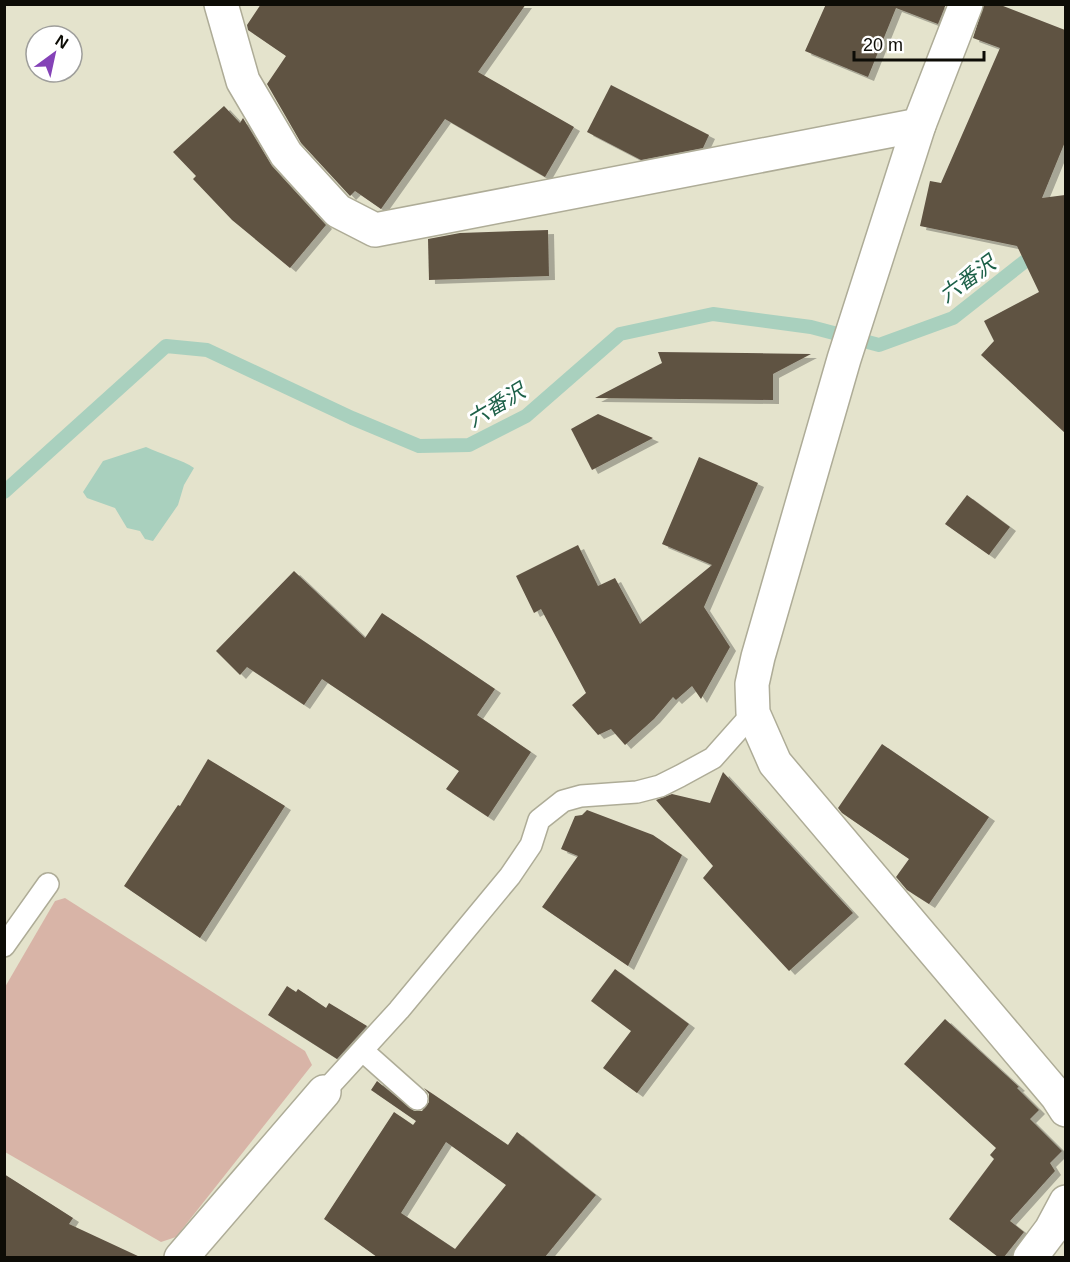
<svg xmlns="http://www.w3.org/2000/svg" width="1070" height="1262" font-family="Arial,'Noto Sans JP',sans-serif">
  <style>
    .green { fill: #d8b4a7 }
    .water { fill: #a9d0be }
    .lines { fill: none; stroke-linecap: round; stroke-linejoin: round }
    .stream { stroke: #a9d0be; stroke-width: 14 }
    .building { fill: #5f5243; fill-rule: evenodd; filter: url(#shadow) }
    .service-casing { stroke: #aeac97; stroke-width: 24 }
    .minor-casing { stroke: #aeac97; stroke-width: 36 }
    .service { stroke: #fff; stroke-width: 21 }
    .minor { stroke: #fff; stroke-width: 33 }
    .labels { text-anchor: middle; dominant-baseline: central; stroke-width: 6; stroke-linejoin: round; paint-order: stroke }
    .water-label { font-size: 21px; font-style: italic; fill: #1c6048; stroke: #fff }
  </style>
  <defs>
    <filter id="shadow"><feDropShadow dx="6" dy="4" stdDeviation="0" flood-color="#0004"/></filter>
  </defs>
  <rect width="100%" height="100%" fill="#e4e3cc"/>
  <path class="green" d="M 65,898 L 305,1051 L 312,1065 L 176,1237 L 161,1242 L 5,1152 L 5,987 L 55,901 Z"/>
  <path class="water" d="M 146,447 C 160,454 183,460 194,468 L 184,485 L 178,505 L 153,541 L 145,539 L 140,531 L 127,528 L 115,508 L 87,498 L 83,492 L 103,461 Z"/>
  <g class="lines">
    <path class="stream" d="M 4,492 L 166,346 L 207,350 L 352,418 L 419,446 L 469,445 L 526,416 L 620,334 L 713,314 L 811,327 L 879,345 L 953,318 L 1024,262 L 1066,250"/>
  </g>
  <g class="building">
    <path d="M 261,4 L 526,4 L 478,72 L 574,127 L 545,177 L 445,119 L 381,209 L 355,191 L 350,196 L 301,143 L 267,84 L 286,56 L 248,30 L 247,25 Z"/>
    <path d="M 826,4 L 946,4 L 938,24 L 896,8 L 868,77 L 805,51 Z"/>
    <path d="M 984,4 L 998,4 L 1065,30 L 1065,142 L 1042,198 L 1065,195 L 1065,433 L 981,355 L 994,341 L 984,321 L 1039,292 L 1017,246 L 920,226 L 930,181 L 941,183 L 1000,48 L 973,38 Z"/>
    <path d="M 611,85 L 709,135 L 703,148 L 641,160 L 587,132 Z"/>
    <path d="M 224,106 L 240,123 L 243,118 L 272,166 L 326,225 L 290,268 L 232,220 L 193,179 L 196,176 L 173,152 Z"/>
    <path d="M 548,230 L 549,276 L 429,280 L 428,239 L 460,233 Z"/>
    <path d="M 658,352 L 745,353 L 811,354 L 773,374 L 773,400 L 595,398 L 662,363 Z"/>
    <path d="M 598,414 L 653,438 L 592,470 L 571,429 Z"/>
    <path d="M 699,457 L 758,483 L 704,607 L 730,647 L 701,699 L 692,686 L 676,700 L 673,697 L 654,719 L 625,745 L 611,729 L 598,735 L 572,705 L 586,693 L 541,609 L 534,613 L 516,576 L 578,545 L 598,586 L 615,578 L 640,624 L 712,565 L 662,544 Z"/>
    <path d="M 967,495 L 1010,527 L 989,555 L 945,524 Z"/>
    <path d="M 294,571 L 365,638 L 382,613 L 495,689 L 477,715 L 531,752 L 488,817 L 446,789 L 459,771 L 322,679 L 304,705 L 247,667 L 240,675 L 216,651 Z"/>
    <path d="M 882,744 L 989,817 L 929,904 L 907,890 L 896,877 L 909,859 L 842,813 L 838,808 Z"/>
    <path d="M 208,759 L 285,806 L 200,938 L 124,886 L 178,805 L 180,806 Z"/>
    <path d="M 723,772 L 853,913 L 789,971 L 703,878 L 713,866 L 656,800 L 672,794 L 710,803 Z"/>
    <path d="M 587,810 L 653,835 L 682,855 L 628,966 L 542,907 L 578,856 L 561,849 L 575,816 L 582,815 Z"/>
    <path d="M 615,969 L 689,1024 L 637,1093 L 603,1068 L 631,1031 L 591,1001 Z"/>
    <path d="M 287,986 L 296,992 L 298,989 L 326,1008 L 329,1003 L 367,1026 L 337,1059 L 268,1015 Z"/>
    <path d="M 945,1019 L 1019,1087 L 1017,1088 L 1039,1110 L 1030,1119 L 1062,1151 L 1050,1163 L 1055,1171 L 1010,1221 L 1024,1232 L 1004,1257 L 998,1257 L 949,1219 L 994,1159 L 990,1155 L 996,1148 L 904,1064 Z"/>
    <path d="M 377,1081 L 414,1111 L 422,1111 L 429,1102 L 429,1094 L 424,1088 L 508,1145 L 517,1132 L 596,1195 L 545,1257 L 377,1257 L 324,1219 L 394,1112 L 413,1125 L 416,1121 L 371,1090 ZM 446,1142 L 506,1185 L 455,1249 L 401,1213 Z"/>
    <path d="M 4,1174 L 73,1218 L 69,1224 L 140,1257 L 4,1257 Z"/>
  </g>
  <g class="lines">
    <g class="service-casing">
      <g id="service">
        <path d="M 4,946 L 48,884"/>
        <path d="M 363,1051 L 417,1099"/>
        <path d="M 324,1092 L 399,1010 L 510,876 L 531,845 L 539,820 L 563,801 L 581,796 L 637,792 L 660,786 L 680,776 L 713,758 L 753,713"/>
      </g>
    </g>
    <g class="minor-casing">
      <g id="minor">
        <path d="M 221,4 L 243,81 L 286,154 L 338,211 L 375,230 L 919,125"/>
        <path d="M 966,4 L 919,125 L 844,359 L 758,657 L 752,684 L 753,713 L 775,763 L 1057,1096 L 1066,1110"/>
        <path d="M 181,1258 L 324,1092"/>
        <path d="M 1030,1258 L 1051,1230 L 1066,1202"/>
      </g>
    </g>
    <use href="#service" class="service"/>
    <use href="#minor" class="minor"/>
  </g>
  <g class="labels">
    <g class="water-label">
      <text transform="translate(967 279) rotate(-36)">六番沢</text>
      <text transform="translate(496 405) rotate(-31)">六番沢</text>
    </g>
  </g>
  <rect width="1070" height="1262" fill="none" stroke="#0d0c06" stroke-width="12"/>
  <g transform="translate(54 54) rotate(33)"><circle r="28" fill="#ffffff" stroke="#9e9e9b" stroke-width="1.5"/>
  <path d="M0-4.5L10 22L0 15L-10 22Z" fill="#8442b7"/>
  <text y="-9" font-size="16" font-weight="bold" text-anchor="middle" fill="#0d0c06">N</text>
  </g>
  <path d="M854 51v9h130v-9" fill="none" stroke="#0d0c06" stroke-width="3"/>
  <text x="863" y="51" font-size="18" fill="#0d0c06" stroke="#ffffff" stroke-width="4.5" paint-order="stroke">20 m</text>
</svg>
